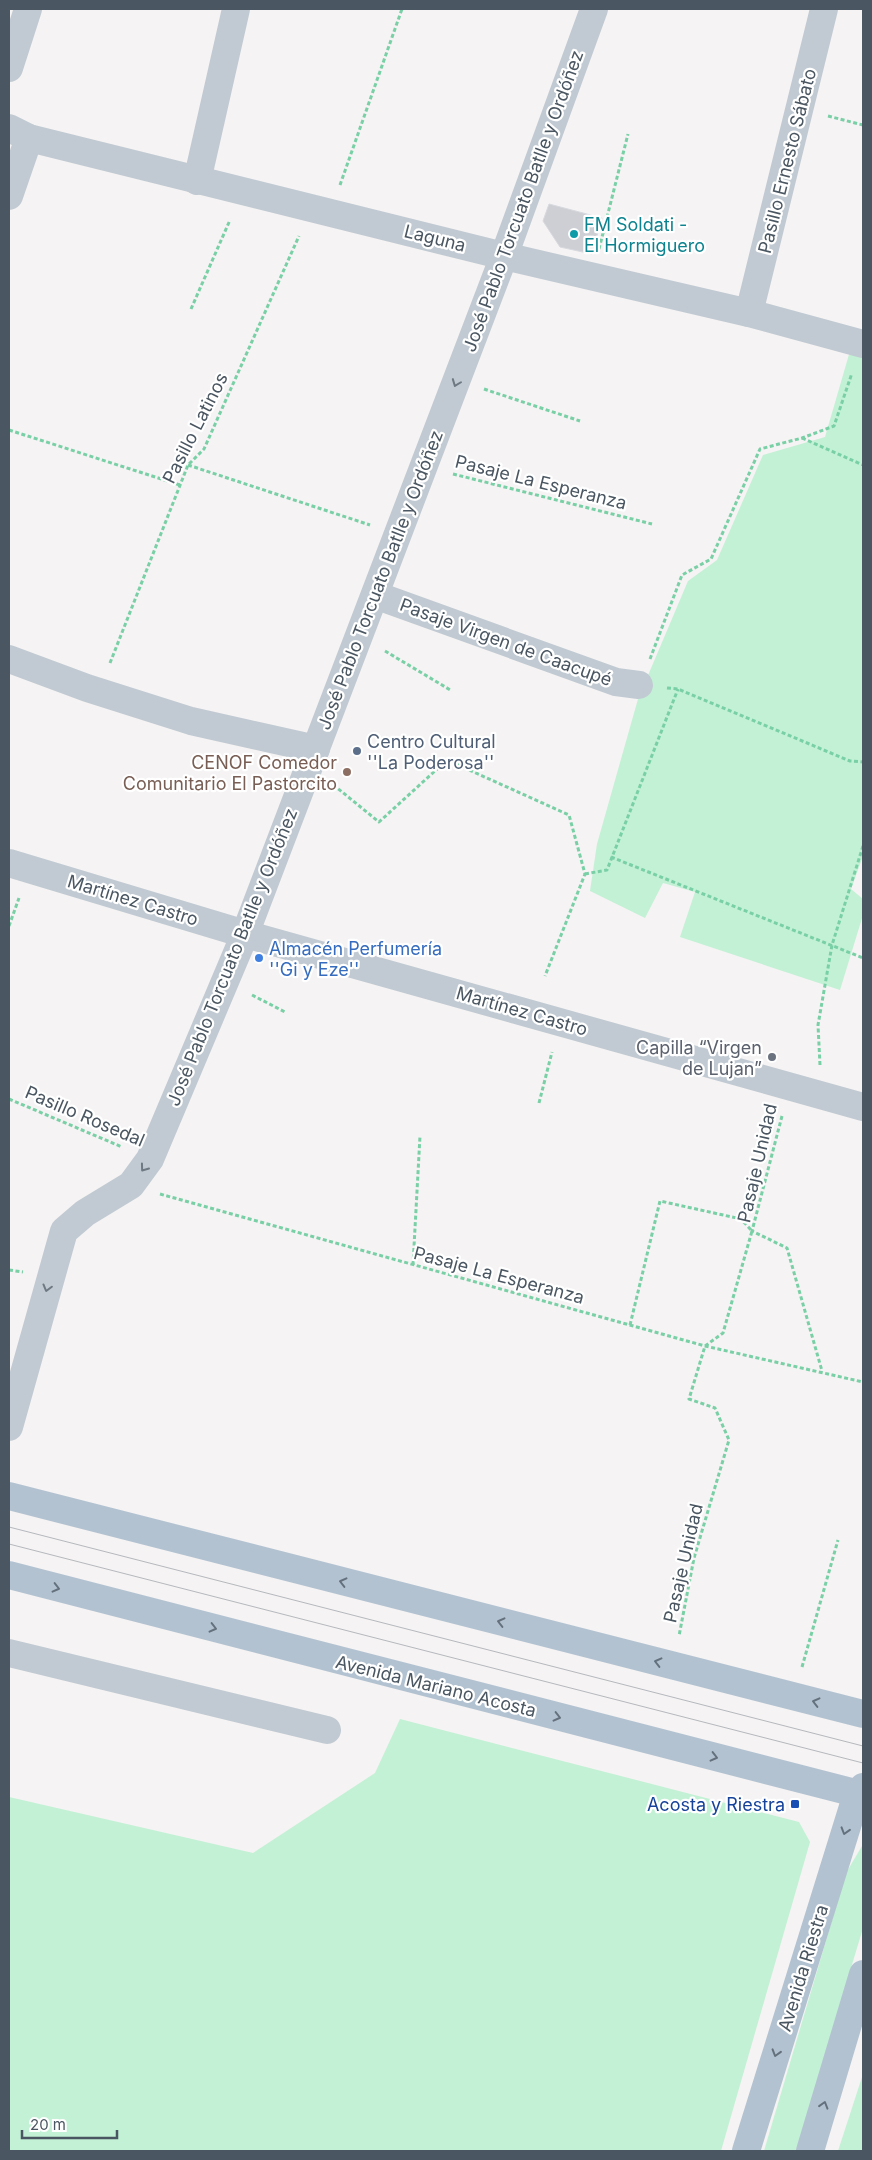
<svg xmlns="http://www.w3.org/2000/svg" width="872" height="2160" font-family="Inter,sans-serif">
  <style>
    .green { fill: #c3f1d5 }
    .building { fill: #cdcfd5; stroke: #d7d9de }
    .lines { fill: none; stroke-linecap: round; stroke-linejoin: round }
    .path { stroke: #7ad0a6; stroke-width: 3; stroke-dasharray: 4 2.5; stroke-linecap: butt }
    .minor { stroke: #c1cad2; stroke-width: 28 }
    .major { stroke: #b3c2d1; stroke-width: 28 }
    .tram { stroke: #b5b8bd; stroke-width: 1 }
    .oneway { stroke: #6e7983 }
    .oneway2 { stroke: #64717d }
    .culture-dot { fill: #0f9aa8; stroke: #fff; stroke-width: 2 }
    .service-dot { fill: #5c6f8a; stroke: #fff; stroke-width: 2 }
    .education-dot { fill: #8d6e63; stroke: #fff; stroke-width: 2 }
    .shop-dot { fill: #3f7fe0; stroke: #fff; stroke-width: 2 }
    .worship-dot { fill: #6b7280; stroke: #fff; stroke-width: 2 }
    .transit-dot { fill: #1a4fb4; stroke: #fff; stroke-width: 2 }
    .labels { text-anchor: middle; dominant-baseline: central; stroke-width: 4.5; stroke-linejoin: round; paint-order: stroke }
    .street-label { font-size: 18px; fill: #4a5661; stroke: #fff }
    .culture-label { font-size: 18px; fill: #0d838f; stroke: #fff; text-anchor: start }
    .service-label { font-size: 18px; fill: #4e5e75; stroke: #fff; text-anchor: start }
    .education-label { font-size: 18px; fill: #785e54; stroke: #fff; text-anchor: end }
    .shop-label { font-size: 18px; fill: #366cbe; stroke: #fff; text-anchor: start }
    .worship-label { font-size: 18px; fill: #5b616d; stroke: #fff; text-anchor: end }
    .transit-label { font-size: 18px; fill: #164399; stroke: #fff; text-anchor: end }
  </style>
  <rect width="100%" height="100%" fill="#f5f3f3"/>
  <g class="green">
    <path d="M 850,351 L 863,354 L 863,856 L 851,889 L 863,899 L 863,915 L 840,990 L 680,937 L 695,892 L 663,883 L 645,918 L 590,891 L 597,844 L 638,699 L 688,581 L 717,560 L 763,455 L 825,437 Z"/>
    <path d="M 400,1719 L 799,1822 L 810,1842 L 721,2151 L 9,2151 L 9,1797 L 253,1853 L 375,1773 Z"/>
    <path d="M 862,1846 L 863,1928 L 796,2151 L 764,2151 L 846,1873 Z"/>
    <path d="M 863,2074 L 863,2151 L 838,2151 Z"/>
  </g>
  <path class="building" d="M 549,204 L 602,218 L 592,254 L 560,247 L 543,221 Z"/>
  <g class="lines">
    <g class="path">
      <path d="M 828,116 L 863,125"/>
      <path d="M 340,185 L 402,9"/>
      <path d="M 599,249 L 628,134"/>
      <path d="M 191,309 L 230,220"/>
      <path d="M 484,389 L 580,421"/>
      <path d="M 9,430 L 180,485"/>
      <path d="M 802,438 L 863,465"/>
      <path d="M 188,465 L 370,525"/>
      <path d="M 453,474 L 652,524"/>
      <path d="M 385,651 L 452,691"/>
      <path d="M 650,659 L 682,575 L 711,559 L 760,449 L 802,438 L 834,426 L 852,373"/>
      <path d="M 110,663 L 188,465 L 204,449 L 299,236"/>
      <path d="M 667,688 L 678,689 L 850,761 L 863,762"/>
      <path d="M 333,789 L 336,787 L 379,822 L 447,760 L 569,815 L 585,874 L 545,976"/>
      <path d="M 611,857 L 863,958"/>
      <path d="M 585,874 L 607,870 L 678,689"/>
      <path d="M 9,926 L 19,898"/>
      <path d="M 252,995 L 285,1012"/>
      <path d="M 820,1065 L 818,1025 L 832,945 L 863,846"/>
      <path d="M 9,1099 L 122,1147"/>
      <path d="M 539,1103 L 552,1052"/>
      <path d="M 782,1116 L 752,1231 L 787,1248 L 822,1371"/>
      <path d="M 160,1194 L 705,1346 L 863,1382"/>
      <path d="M 413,1265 L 420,1136"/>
      <path d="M 9,1270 L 23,1272"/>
      <path d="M 630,1325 L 660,1201 L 741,1219 L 752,1231 L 723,1333 L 705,1346 L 689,1399 L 715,1408 L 729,1440 L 694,1558 L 679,1636"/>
      <path d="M 802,1667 L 838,1540"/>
    </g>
    <g class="minor">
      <path d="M 9,68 L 28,9"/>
      <path d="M 9,128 L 29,138 L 504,256 L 749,313 L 863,344"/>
      <path d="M 197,181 L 236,9"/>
      <path d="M 9,196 L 29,138"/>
      <path d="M 749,313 L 824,9"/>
      <path d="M 375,595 L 616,682 L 639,685"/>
      <path d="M 9,659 L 87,688 L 191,721 L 316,749"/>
      <path d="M 9,863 L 245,934 L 863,1107"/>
      <path d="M 9,1427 L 64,1231 L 85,1213 L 131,1185 L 150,1159 L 245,934 L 504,256 L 594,9"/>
      <path d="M 9,1653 L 327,1730"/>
    </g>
    <g class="major">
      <path d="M 9,1496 L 863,1714"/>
      <path d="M 9,1575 L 863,1795"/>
      <path d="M 746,2151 L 857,1794 L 863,1787"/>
      <path d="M 810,2151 L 863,1974"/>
    </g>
    <g class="tram">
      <path d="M 9,1527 L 863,1746"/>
      <path d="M 9,1544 L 863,1763"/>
    </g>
  </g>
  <defs><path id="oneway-chevron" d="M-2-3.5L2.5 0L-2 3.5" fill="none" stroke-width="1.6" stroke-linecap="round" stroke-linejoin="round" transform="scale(1.25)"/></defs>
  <g class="oneway">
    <use href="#oneway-chevron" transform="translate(456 383) rotate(111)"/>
    <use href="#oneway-chevron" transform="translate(144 1168) rotate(126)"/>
    <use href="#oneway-chevron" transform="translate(47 1288) rotate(105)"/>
  </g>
  <g class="oneway2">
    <use href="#oneway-chevron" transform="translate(343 1582) rotate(-166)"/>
    <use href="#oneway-chevron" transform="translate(56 1588) rotate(14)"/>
    <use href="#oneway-chevron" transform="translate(501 1622) rotate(-166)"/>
    <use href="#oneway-chevron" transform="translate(213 1628) rotate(14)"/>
    <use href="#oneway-chevron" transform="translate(658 1662) rotate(-166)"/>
    <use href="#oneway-chevron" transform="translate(816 1702) rotate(-166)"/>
    <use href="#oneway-chevron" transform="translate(557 1717) rotate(14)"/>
    <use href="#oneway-chevron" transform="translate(714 1757) rotate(14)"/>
    <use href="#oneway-chevron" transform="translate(845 1831) rotate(107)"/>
    <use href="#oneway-chevron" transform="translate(776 2053) rotate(107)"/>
    <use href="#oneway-chevron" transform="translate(824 2105) rotate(-73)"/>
  </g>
  <circle class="culture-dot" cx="574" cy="234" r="5"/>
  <circle class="service-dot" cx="357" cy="751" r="5"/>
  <circle class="education-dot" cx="347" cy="772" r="5"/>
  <circle class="shop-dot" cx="259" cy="958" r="5"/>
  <circle class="worship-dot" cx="772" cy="1057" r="5"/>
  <rect class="transit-dot" x="790" y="1799" width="10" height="10" rx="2.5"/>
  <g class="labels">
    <g class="street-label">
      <text transform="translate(787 161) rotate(-76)">Pasillo Ernesto Sábato</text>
      <text transform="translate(523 201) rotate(-70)">José Pablo Torcuato Batlle y Ordóñez</text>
      <text transform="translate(435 238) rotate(14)">Laguna</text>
      <text transform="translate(195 428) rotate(-63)">Pasillo Latinos</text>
      <text transform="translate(541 482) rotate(14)">Pasaje La Esperanza</text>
      <text transform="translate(380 580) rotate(-69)">José Pablo Torcuato Batlle y Ordóñez</text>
      <text transform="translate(506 642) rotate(20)">Pasaje Virgen de Caacupé</text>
      <text transform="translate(133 900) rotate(17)">Martínez Castro</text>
      <text transform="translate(232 957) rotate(-68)">José Pablo Torcuato Batlle y Ordóñez</text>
      <text transform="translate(522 1011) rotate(16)">Martínez Castro</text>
      <text transform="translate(85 1116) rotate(23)">Pasillo Rosedal</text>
      <text transform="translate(757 1163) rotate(-77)">Pasaje Unidad</text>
      <text transform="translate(499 1275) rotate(15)">Pasaje La Esperanza</text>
      <text transform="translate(683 1563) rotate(-77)">Pasaje Unidad</text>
      <text transform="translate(436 1686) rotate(14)">Avenida Mariano Acosta</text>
      <text transform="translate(803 1968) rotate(-73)">Avenida Riestra</text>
    </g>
    <g class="culture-label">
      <text x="584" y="224">FM Soldati -<tspan x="584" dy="21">El Hormiguero</tspan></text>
    </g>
    <g class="service-label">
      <text x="367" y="741">Centro Cultural<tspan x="367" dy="21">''La Poderosa''</tspan></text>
    </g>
    <g class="education-label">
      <text x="337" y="762">CENOF Comedor<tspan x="337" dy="21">Comunitario El Pastorcito</tspan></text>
    </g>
    <g class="shop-label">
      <text x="269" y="948">Almacén Perfumería<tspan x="269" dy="21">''Gi y Eze''</tspan></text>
    </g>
    <g class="worship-label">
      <text x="762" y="1047">Capilla “Virgen<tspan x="762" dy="21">de Lujan”</tspan></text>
    </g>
    <g class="transit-label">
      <text x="785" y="1804">Acosta y Riestra</text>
    </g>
  </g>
  <rect width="872" height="2160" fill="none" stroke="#4a5661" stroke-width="20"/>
  <path d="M22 2130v8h95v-8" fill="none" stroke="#4a5661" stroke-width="2.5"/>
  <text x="30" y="2130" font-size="15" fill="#4a5661" stroke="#ffffff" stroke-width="4" paint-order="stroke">20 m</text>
</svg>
